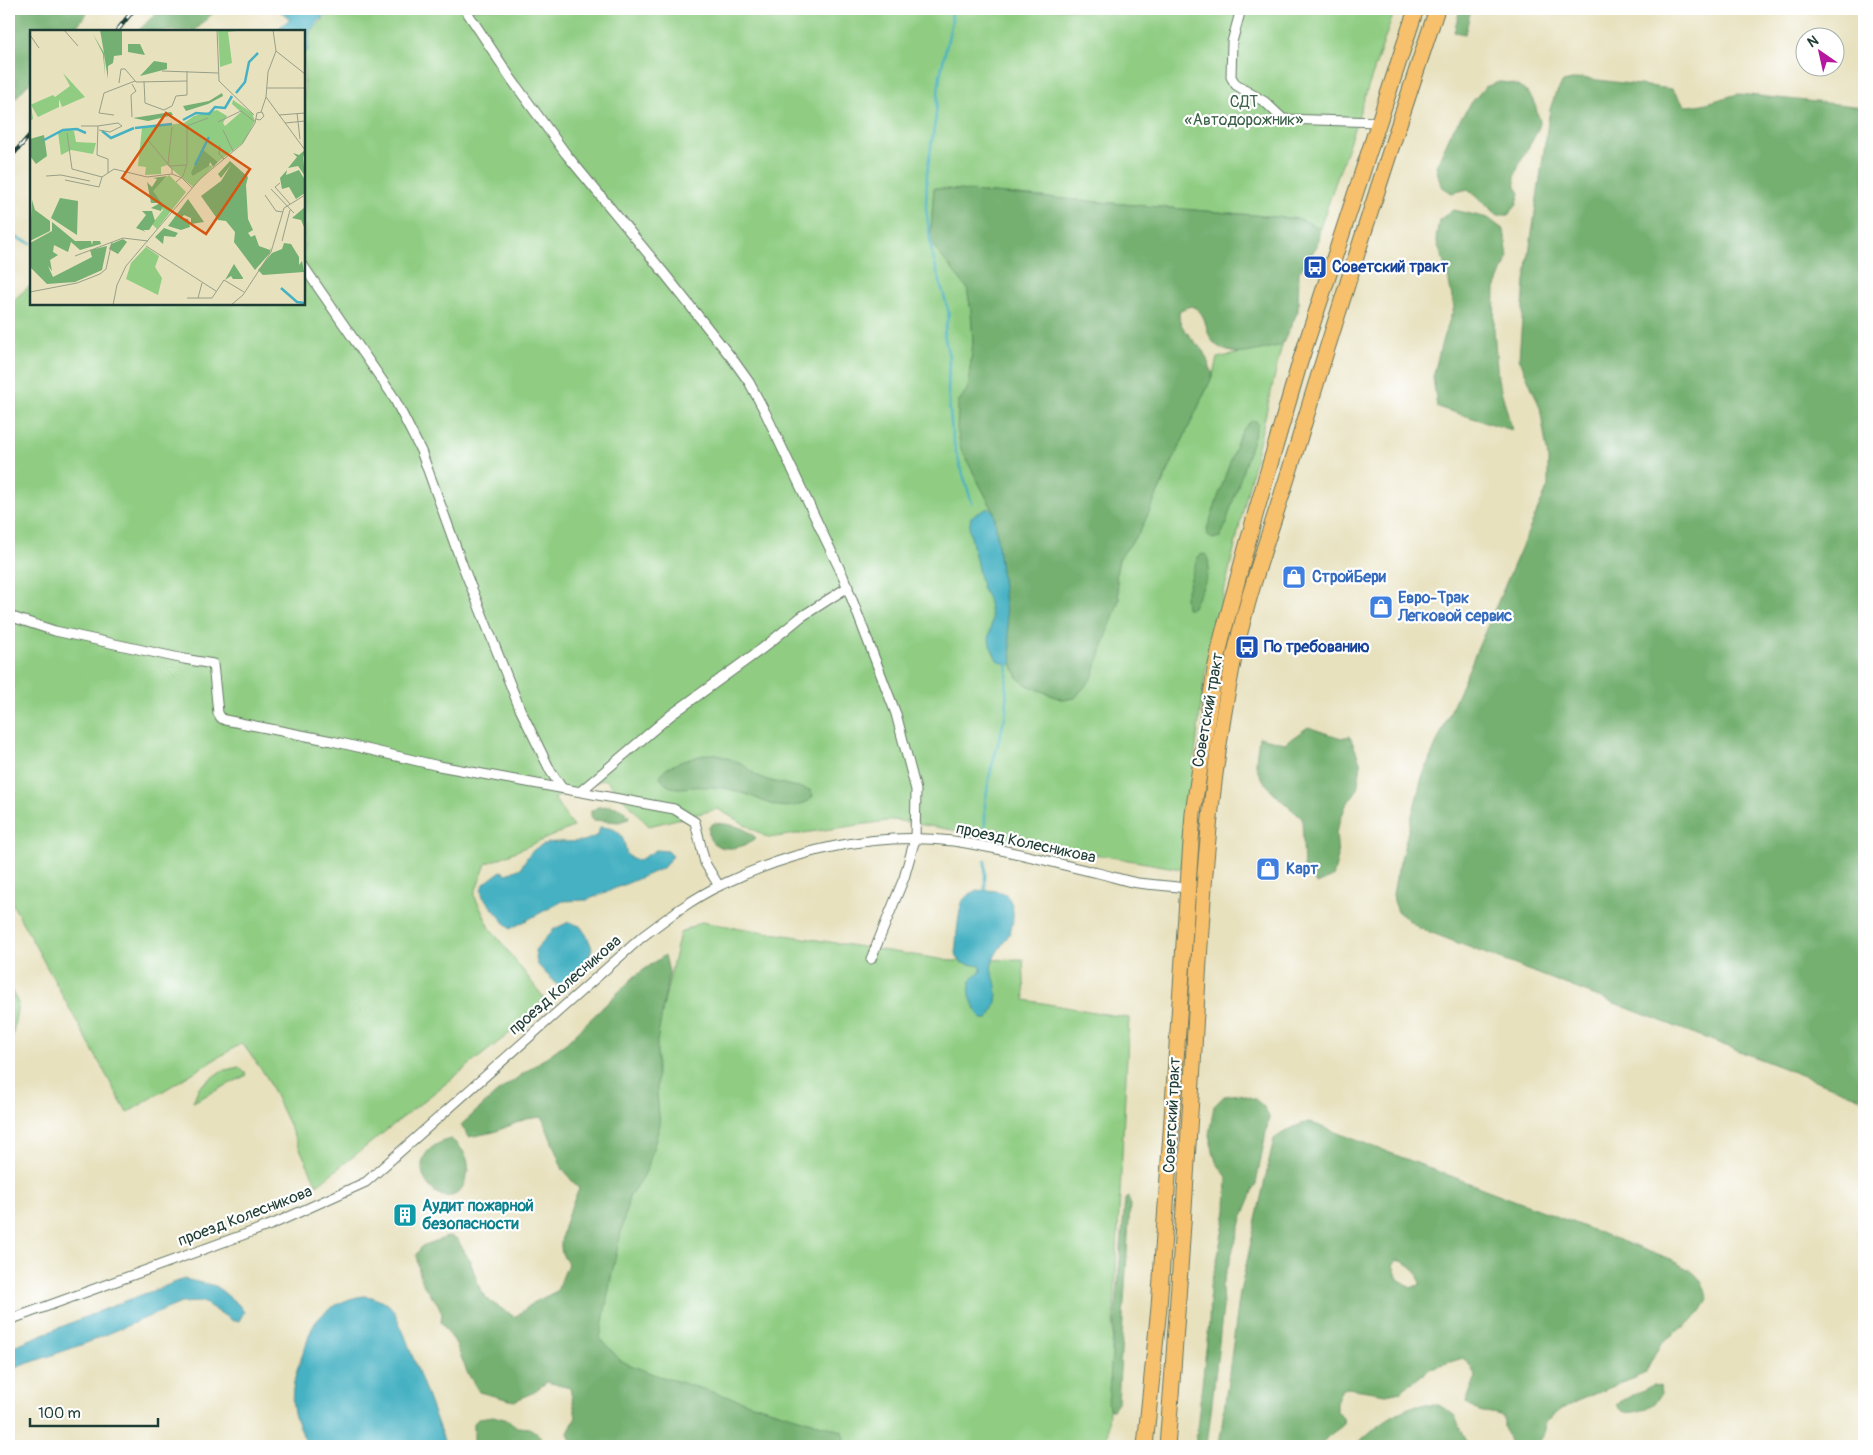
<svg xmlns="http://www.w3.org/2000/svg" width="1873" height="1455" font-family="Pangolin,sans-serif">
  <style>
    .green { fill: #90cd83; stroke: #58855c }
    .forest { fill: #74b071; stroke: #4a7652; fill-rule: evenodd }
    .water { fill: #45b1c2; stroke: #32777b }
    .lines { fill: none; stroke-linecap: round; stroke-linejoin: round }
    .stream { stroke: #45b1c2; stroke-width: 2.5 }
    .street-casing { stroke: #657664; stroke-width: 11 }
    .highway-casing { stroke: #657664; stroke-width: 17 }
    .street { stroke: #fff; stroke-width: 9 }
    .highway { stroke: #f7c06c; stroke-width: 15 }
    .rail-casing { stroke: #1f3d34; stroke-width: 4.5 }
    .rail { stroke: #fff; stroke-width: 2.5; stroke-dasharray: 8; stroke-linecap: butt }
    .labels { text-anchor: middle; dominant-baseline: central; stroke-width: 4.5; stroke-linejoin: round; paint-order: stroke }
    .park-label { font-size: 16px; fill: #3b6148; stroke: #fff }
    .transit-label { font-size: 16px; font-weight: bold; fill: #164399; stroke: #fff; text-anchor: start }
    .shop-label { font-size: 16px; font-weight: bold; fill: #366cbe; stroke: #fff; text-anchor: start }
    .street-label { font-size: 16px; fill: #1f3d34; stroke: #fff }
    .culture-label { font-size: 16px; font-weight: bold; fill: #0d838f; stroke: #fff; text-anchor: start }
    .inset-river { fill: none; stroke: #45b1c2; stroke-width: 2.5 }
    .inset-road { fill: none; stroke: #979f87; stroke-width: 1 }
    .view { fill: #d45610; fill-opacity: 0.15; stroke: #d45610; stroke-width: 2.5 }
    .inset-edge { fill: none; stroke: #1f3d34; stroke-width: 2.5 }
  </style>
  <rect width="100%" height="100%" fill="#fff"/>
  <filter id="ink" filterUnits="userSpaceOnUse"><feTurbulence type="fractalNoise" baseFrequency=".02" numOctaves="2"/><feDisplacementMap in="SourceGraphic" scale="10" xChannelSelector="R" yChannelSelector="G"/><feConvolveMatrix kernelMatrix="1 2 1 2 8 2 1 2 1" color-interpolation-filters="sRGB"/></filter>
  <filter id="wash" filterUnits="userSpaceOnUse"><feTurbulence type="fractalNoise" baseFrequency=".0096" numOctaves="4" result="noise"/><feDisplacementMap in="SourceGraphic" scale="20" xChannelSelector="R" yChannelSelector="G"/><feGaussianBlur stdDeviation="1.12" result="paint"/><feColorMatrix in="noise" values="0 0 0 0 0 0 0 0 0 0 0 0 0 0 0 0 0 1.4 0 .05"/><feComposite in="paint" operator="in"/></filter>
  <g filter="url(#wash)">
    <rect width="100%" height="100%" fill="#e7e1be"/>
    <g class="green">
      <path d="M 333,9 L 1395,9 L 1320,228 L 1300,219 L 934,188 L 930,242 L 967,287 L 971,311 L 973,342 L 968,388 L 958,403 L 961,449 L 994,512 L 1012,663 L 1018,678 L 1027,685 L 1063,700 L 1119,600 L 1116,574 L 1119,559 L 1140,531 L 1213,375 L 1217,358 L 1282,345 L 1205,673 L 1181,869 L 894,820 L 768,838 L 718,809 L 649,826 L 605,779 L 554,798 L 573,827 L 486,864 L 474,895 L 490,928 L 548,1003 L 317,1185 L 266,1076 L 242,1043 L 127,1113 L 9,898 L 9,304 L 31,285 L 31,304 L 304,304 L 304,39 Z"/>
      <path d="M 701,922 L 952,961 L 1023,959 L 1025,1000 L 1129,1018 L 1107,1446 L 814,1446 L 582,1361 L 680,933 Z"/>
      <path d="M 9,986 L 18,1003 L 12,1039 L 9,1040 Z"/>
      <path d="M 239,1067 L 247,1075 L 193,1102 L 199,1087 L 221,1071 Z"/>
    </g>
    <g class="forest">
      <path d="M 9,9 L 90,9 L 73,31 L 31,31 L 31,81 L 9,105 Z"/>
      <path d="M 160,9 L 217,9 L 195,31 L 138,31 Z"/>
      <path d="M 1460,9 L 1471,9 L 1465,34 L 1454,32 Z"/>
      <path d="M 1581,78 L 1672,89 L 1685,106 C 1704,106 1720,98 1739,94 L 1864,107 L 1864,1099 L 1419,928 L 1398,912 L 1394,901 L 1393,894 L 1396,878 L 1422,777 L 1548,486 L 1548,458 L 1540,407 L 1519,358 L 1525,281 L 1550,109 L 1555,95 L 1563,82 Z"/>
      <path d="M 1499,82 C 1521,83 1532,91 1537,112 C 1538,115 1540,120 1540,123 C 1536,140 1512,168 1515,183 C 1516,187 1518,190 1520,193 L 1516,206 L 1508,215 L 1498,215 L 1468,189 L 1452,193 L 1441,186 L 1436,166 L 1452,131 L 1472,102 L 1485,87 Z"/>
      <path d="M 934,188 L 1300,219 L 1320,228 L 1317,246 L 1299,272 L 1298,311 L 1282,345 C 1272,347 1245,355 1236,353 C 1195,346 1216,315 1191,306 L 1180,310 C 1174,326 1197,341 1204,353 C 1208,360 1210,368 1213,375 L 1140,531 L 1119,559 L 1116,574 L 1119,600 L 1092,678 L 1075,698 L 1063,700 L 1027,685 L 1018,678 L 1012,663 L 994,512 L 961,449 L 957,429 L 958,403 L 968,388 L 973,342 L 971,311 L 967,288 L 930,242 Z"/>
      <path d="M 1453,210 L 1488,218 L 1504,230 L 1508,257 L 1495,289 L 1494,330 L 1498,379 L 1512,430 L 1437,407 L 1433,377 L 1443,338 L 1454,308 L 1448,276 L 1436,239 L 1439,220 Z"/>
      <path d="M 1252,421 L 1256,421 L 1258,424 L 1224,529 L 1220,537 L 1212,539 L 1208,535 L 1207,529 L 1236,445 C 1240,435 1243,427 1252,421 Z"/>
      <path d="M 1205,554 C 1216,568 1199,593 1193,607 L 1190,609 L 1186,608 L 1185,597 L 1197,559 L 1200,555 Z"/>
      <path d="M 1308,727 L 1340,738 L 1350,736 L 1361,764 L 1357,790 L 1346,805 L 1336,832 L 1338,857 L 1333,877 L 1317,884 L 1304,869 L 1302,818 C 1289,807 1258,782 1256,764 C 1256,756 1258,745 1259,737 L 1285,743 Z"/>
      <path d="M 707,754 L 716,754 L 741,763 L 756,775 L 767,780 L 810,790 L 813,795 C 811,801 807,802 801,804 C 776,813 762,798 739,792 C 728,788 717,787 705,787 C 688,785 669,795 660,777 C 662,765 696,757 707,754 Z"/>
      <path d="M 610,806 L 621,808 L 629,816 L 628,819 L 619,822 L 594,820 L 591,817 L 591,811 L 598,807 Z"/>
      <path d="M 714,823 C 729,824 745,826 756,838 C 746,848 719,854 710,839 C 708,835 709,831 709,827 Z"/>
      <path d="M 665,955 L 669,972 L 657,1042 L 657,1093 L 660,1125 L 647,1170 L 629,1197 L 612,1273 L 600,1338 L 621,1361 L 653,1374 L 842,1431 L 846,1446 L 573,1446 L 568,1433 L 576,1417 L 570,1388 L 547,1382 L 532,1393 L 514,1401 L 479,1392 L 467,1372 L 456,1344 L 441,1322 L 442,1314 L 438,1304 L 424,1286 L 420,1275 L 416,1255 L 422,1246 L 450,1236 L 457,1239 L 470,1261 L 481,1292 L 491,1302 L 515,1317 L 533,1303 L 557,1291 L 568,1264 C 566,1260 563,1257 562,1253 C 557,1236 572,1205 579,1189 L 563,1170 L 542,1117 L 526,1119 L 494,1132 L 469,1137 L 461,1125 L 499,1091 L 566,1043 L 635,976 Z"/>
      <path d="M 1239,1094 L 1255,1099 L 1264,1107 L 1269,1117 L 1256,1184 L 1243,1216 L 1222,1286 L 1223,1308 L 1207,1446 L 1195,1446 L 1209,1323 L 1210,1285 L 1217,1261 L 1226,1211 L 1227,1177 L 1216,1162 L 1209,1135 L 1214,1106 L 1224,1096 Z"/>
      <path d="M 1309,1122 L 1671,1260 C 1695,1273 1699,1272 1708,1298 C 1698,1325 1678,1326 1661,1345 C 1654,1353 1650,1363 1646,1373 L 1577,1401 L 1554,1414 L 1546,1423 L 1543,1435 L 1535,1446 L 1510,1446 L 1504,1427 L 1504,1417 C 1489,1409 1479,1417 1466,1402 L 1476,1377 L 1471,1367 L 1463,1358 L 1431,1368 L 1401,1391 L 1386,1394 L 1348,1388 L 1342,1389 L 1336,1403 L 1336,1412 L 1343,1418 L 1344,1424 C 1336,1432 1326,1435 1321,1446 L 1219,1446 L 1240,1292 L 1274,1139 C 1285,1131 1296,1125 1309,1122 ZM 1398,1260 C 1412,1265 1418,1270 1420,1285 L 1411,1287 L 1398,1279 L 1393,1265 Z"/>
      <path d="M 451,1139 C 461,1147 470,1157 468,1171 C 456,1237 382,1156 451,1139 Z"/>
      <path d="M 1128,1197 L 1130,1203 L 1118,1403 L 1113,1410 L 1110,1410 L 1108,1403 L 1125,1199 Z"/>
      <path d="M 1653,1385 L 1660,1386 L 1661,1394 C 1659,1397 1657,1400 1654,1403 C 1644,1411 1622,1419 1616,1404 Z"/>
      <path d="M 1417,1405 L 1439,1405 L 1454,1415 L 1469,1446 L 1355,1446 C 1373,1428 1392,1413 1417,1405 Z"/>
      <path d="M 493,1416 L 508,1420 L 517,1427 L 530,1428 L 541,1437 L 546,1446 L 474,1446 L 474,1423 L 479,1418 Z"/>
    </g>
    <g class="water">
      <path d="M 280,9 L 330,9 L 310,31 L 308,51 L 304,53 L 304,31 L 275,31 L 290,19 L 280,11 Z"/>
      <path d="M 988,508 L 994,512 L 1012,663 L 1008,665 L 997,660 L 990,645 L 989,637 L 992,620 L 988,599 L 982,587 L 969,528 L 971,517 Z"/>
      <path d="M 600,827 C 622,828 623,836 627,855 L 638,861 L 656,850 L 668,851 L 673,856 L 663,868 L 633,881 L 587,900 L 563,901 L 510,929 L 483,897 L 481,889 L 485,883 L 501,871 L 507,874 L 521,868 C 537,835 554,844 583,841 C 588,840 593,837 598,835 Z"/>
      <path d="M 985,890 C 990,890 996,891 1001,892 C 1016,898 1015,921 1009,934 C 1004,944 994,953 992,964 C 990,972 994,975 995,982 C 999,995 996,1009 988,1019 L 982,1019 C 971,1006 961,980 981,972 L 981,966 L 962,963 C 959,960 957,957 956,953 C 955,946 959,904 964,899 C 970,892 977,891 985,890 Z"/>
      <path d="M 569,922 L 580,926 L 587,936 L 592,948 L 585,970 L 561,989 L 537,964 L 535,950 L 554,929 Z"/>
      <path d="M 184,1279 L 216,1286 L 239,1305 L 244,1312 L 239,1321 L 233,1321 L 203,1302 L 181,1303 L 84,1344 L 9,1370 L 9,1348 L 120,1303 Z"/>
      <path d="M 364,1296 L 372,1297 L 388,1304 L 394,1311 L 405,1336 L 446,1446 L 308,1446 C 303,1434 294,1420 293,1407 C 290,1386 298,1367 305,1348 C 308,1340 310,1330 315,1323 C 326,1308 346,1298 364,1296 Z"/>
    </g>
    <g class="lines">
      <g class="stream">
        <path d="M 951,9 L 952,21 L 940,75 L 935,122 L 927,172 L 926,208 L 932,254 L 949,313 L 944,334 L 949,357 L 948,392 L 952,433 L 956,452 L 972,503"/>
        <path d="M 9,237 L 11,236 L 31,243"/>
        <path d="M 985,832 L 985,804 L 989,778 L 1007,709 L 1006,689 L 1008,664"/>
        <path d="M 985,890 L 985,861"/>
      </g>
    </g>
  </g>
  <g filter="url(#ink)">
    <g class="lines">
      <g class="street-casing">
        <g id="street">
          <path d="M 465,9 L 512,80 L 566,154 L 664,273 L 734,361 L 749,382 L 765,412 L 843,576 L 896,714 L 916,790 L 915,839 L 904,878 L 871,959"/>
          <path d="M 1241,9 L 1232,42 L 1231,77 L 1236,85 L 1265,102 L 1283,119 L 1379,122"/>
          <path d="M 304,267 L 393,396 L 421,451 L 462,564 L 520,709 L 551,772 L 562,788"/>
          <path d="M 9,616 L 55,631 L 184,659 L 213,664 L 218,713 L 221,718 L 225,720 L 332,741 L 439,766 L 674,809 L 695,822 L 705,863 L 719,886"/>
          <path d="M 581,791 L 671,715 L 763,648 L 801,617 L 848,587"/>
          <path d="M 9,1320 L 273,1224 L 366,1182 L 642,937 C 667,918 693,898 721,885 C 791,851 875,831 953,841 C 1002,848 1050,862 1098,873 C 1111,876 1125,881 1138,883 C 1154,885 1171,886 1187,888"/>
        </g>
      </g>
      <g class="highway-casing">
        <g id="highway">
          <path d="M 1145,1446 L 1159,1307 L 1193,813 L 1215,670 L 1222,637 L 1256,512 L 1300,362 L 1416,9"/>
          <path d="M 1167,1446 C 1178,1314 1186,1181 1194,1048 C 1201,922 1207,796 1231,673 C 1245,598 1273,525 1295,453 C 1340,304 1388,156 1437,9"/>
        </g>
      </g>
      <use href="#street" class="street"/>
      <use href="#highway" class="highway"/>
      <g class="rail-casing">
        <g id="rail">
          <path d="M 117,31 L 134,9"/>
          <path d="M 9,159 L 31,134"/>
        </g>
      </g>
      <use href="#rail" class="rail"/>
    </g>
  </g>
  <defs>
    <g id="bus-square" transform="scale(1.25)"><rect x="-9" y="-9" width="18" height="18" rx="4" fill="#1a4fb4" stroke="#fff"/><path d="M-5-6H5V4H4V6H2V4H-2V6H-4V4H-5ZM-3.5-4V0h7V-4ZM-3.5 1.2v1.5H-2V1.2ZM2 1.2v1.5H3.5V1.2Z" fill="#fff"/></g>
    <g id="shop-square" transform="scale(1.25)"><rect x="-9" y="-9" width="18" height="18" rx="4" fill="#3f7fe0" stroke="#fff"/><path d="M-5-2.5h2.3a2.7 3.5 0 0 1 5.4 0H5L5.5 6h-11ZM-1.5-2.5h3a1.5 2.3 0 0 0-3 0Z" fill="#fff"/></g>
    <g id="building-square" transform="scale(1.25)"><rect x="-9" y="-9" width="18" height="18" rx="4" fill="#0f9aa8" stroke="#fff"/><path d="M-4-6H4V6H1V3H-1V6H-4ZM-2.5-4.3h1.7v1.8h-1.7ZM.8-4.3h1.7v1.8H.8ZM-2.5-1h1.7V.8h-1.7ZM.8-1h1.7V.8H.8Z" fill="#fff"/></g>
  </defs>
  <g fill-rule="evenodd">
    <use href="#bus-square" x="1315" y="267"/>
    <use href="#shop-square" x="1294" y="577"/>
    <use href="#shop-square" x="1381" y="607"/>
    <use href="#bus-square" x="1247" y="647"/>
    <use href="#shop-square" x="1268" y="869"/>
    <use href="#building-square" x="405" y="1215"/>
  </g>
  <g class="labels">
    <g class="park-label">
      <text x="1244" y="102">СДТ<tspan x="1244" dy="18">«Автодорожник»</tspan></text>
    </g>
    <g class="transit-label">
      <text x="1332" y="267">Советский тракт</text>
      <text x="1264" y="647">По требованию</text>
    </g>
    <g class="shop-label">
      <text x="1312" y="577">СтройБери</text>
      <text x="1398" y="598">Евро-Трак<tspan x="1398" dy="18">Легковой сервис</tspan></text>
      <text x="1286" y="869">Карт</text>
    </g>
    <g class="street-label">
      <text transform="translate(1208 710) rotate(-80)">Советский тракт</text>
      <text transform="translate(1026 843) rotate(12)">проезд Колесникова</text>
      <text transform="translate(565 985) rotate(-41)">проезд Колесникова</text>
      <text transform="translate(1172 1115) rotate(-87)">Советский тракт</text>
      <text transform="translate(245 1216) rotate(-21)">проезд Колесникова</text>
    </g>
    <g class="culture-label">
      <text x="422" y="1206">Аудит пожарной<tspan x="422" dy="18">безопасности</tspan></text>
    </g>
  </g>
  <g transform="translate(30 30)">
    <rect width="275" height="275" fill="#e7e1be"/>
    <path d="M 188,0 L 214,0 L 198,2 L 202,33 L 190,37 ZM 33,43 L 55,67 L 32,77 L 29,69 L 29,77 L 8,87 L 1,75 L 3,89 L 0,91 L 0,75 L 23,65 L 25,67 L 40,56 ZM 203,70 L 222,83 L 225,91 L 214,112 L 188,132 L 172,120 L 163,146 L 180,135 L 183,137 L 163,157 L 137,135 L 131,137 L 131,144 L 115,145 L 116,137 L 108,136 L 112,98 L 154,93 L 164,86 L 187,80 L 197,86 L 193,93 L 195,96 L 211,82 L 202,74 ZM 38,100 L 44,101 L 46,112 L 66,113 L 63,124 L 41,120 L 31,125 L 28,102 ZM 139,145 L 156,162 L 127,199 L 122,194 L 133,180 L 121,161 ZM 116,217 L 129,226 L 125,237 L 132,248 L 128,265 L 96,249 L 101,233 Z" fill="#90cd83"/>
    <path d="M 70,0 L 92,0 L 92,25 L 84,26 L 83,33 L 78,36 L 78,49 L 74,24 L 75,46 L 73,24 L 63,4 L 74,23 ZM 98,14 L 110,14 L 115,25 L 98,22 ZM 124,31 L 137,33 L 137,39 L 110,46 ZM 192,63 L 193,66 L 178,74 L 156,81 L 153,76 L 179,71 ZM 141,82 L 143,85 L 118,91 L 103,88 ZM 14,105 L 17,126 L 6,134 L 0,126 L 0,109 ZM 172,119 L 188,132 L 183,137 L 180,132 L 179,136 L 163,146 L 161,143 ZM 275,120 L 273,128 L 275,146 L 268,136 L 258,138 L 267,127 L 263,123 L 269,125 ZM 200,131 L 218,147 L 216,155 L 218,189 L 223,200 L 218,203 L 221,207 L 225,205 L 229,216 L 240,220 L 241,217 L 240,223 L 225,240 L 204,212 L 205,202 L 196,191 L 188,190 L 171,166 L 191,151 L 201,135 L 191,148 L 188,144 ZM 257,140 L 256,145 L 269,140 L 275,150 L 275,163 L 266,169 L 259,157 L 252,159 L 250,148 ZM 137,146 L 123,161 L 133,175 L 131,181 L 121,178 L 130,173 L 121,173 L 117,152 L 122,157 L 127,149 L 123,148 ZM 30,168 L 48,171 L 47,205 L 21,188 ZM 158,169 L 174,192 L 161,194 L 161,188 L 154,185 L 151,188 L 158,189 L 160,197 L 151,200 L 138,196 ZM 2,170 L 5,180 L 20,191 L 20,201 L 0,211 ZM 275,177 L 275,197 L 274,197 L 271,190 L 262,188 ZM 112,181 L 122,181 L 125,191 L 119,200 L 113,200 L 116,202 L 106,198 L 116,185 ZM 22,192 L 45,211 L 61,211 L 62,215 L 63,211 L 70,211 L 71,214 L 50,220 L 41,212 L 38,222 L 24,215 L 23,222 L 28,225 L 20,230 L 22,241 L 18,236 L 23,247 L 62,227 L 60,220 L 77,216 L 72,240 L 45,252 L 17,254 L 0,237 L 0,213 L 22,201 ZM 134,198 L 148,203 L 145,207 L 134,206 L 133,214 L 125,207 ZM 93,209 L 97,212 L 88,224 L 79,219 L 81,214 ZM 254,213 L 261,214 L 269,227 L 269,235 L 272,231 L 274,242 L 233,245 L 228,240 L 242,223 L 252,219 ZM 204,234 L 213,248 L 213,249 L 203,249 L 201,246 L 195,250 Z" fill="#74b071"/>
    <path class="inset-river" d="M 206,63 L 215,52 L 219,32 L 228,23M 153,90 L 166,83 L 179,84 L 185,77 L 195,78 L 202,66M 105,98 L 142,94M 72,101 L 81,108 L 104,98M 14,110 L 33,100 L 47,99 L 56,103M 165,135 L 179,107M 251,258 L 267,272 L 275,273"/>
    <path class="inset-road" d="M 34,0 L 48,16M 187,0 L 189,51 L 224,85M 0,5 L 9,18M 246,21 L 275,44M 132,41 L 188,43M 114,51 L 115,73 L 134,80 L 142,76 L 146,66 L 157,65 L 157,41M 89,53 L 91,39 L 95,39 L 106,52 L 157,51M 102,54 L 106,61 L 101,65 L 102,87M 237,58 L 275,58M 236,67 L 275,120M 231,82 L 236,67 L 238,42 L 246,21 L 243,0M 267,83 L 270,109M 84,85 L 69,83 L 74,63 L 105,51M 249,85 L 275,83M 226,89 L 230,90 L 234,86 L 232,82 L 227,83M 188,92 L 211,81 L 224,91M 255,93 L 275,91M 51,96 L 68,96M 69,100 L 80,102 L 92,96 L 88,93 L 68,96 L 67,125 L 78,129 L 78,143M 193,100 L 203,121M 37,103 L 42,139 L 72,147M 118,110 L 142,139 L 142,144M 190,115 L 189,124 L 194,129M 138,134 L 142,97M 139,136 L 157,135M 16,146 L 31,145 L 60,151M 72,147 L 84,139 L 117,147 L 142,144 L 152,148 L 162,158M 35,150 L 69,157 L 72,147M 146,152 L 153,146 L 157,134 L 157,96 L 178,88M 250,153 L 245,157 L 260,174M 241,159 L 264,183M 235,165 L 246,181 L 253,182M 252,211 L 260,180M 116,216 L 186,261M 45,226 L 93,208 L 118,211M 0,262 L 47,253 L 70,244 L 76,239 L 82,212M 157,268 L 182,268 L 194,250 L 214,262M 168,268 L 172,253M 83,275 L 87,255 L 96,236 L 170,149 L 212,114 L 225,93 L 227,83M 201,275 L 213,265 L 241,222 L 254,178 L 275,165"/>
    <path class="view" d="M 136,83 L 220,139 L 176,204 L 92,148 Z"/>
    <rect width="275" height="275" class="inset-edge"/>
  </g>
  <rect width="1873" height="1455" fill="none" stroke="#fff" stroke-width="30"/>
  <g transform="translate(1820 52) rotate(326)"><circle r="24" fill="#ffffff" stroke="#a5b1ae"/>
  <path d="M0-4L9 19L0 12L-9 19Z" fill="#b5179e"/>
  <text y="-8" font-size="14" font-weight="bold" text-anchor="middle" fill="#1f3d34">N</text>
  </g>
  <path d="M30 1418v8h128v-8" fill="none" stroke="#1f3d34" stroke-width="2.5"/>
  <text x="38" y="1418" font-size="15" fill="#1f3d34" stroke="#ffffff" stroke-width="4" paint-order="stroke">100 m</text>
</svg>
